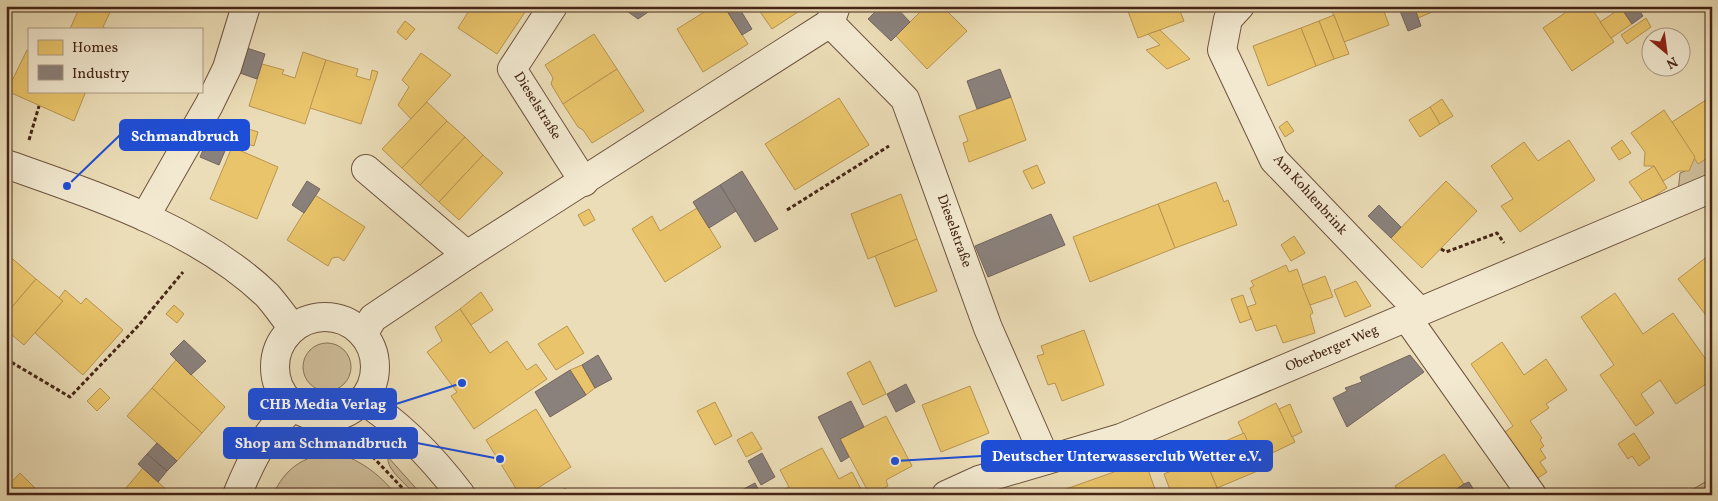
<svg xmlns="http://www.w3.org/2000/svg" width="1718" height="501" font-family="Vollkorn,serif">
  <style>
    .green { fill: #cfbe9b; stroke: #8a7258 }
    .homes { fill: #e9c46a; stroke: #b89450 }
    .industry { fill: #8a817c; stroke: #75655d }
    .lines { fill: none; stroke-linecap: round; stroke-linejoin: round }
    .minor-casing { stroke: #6e533e; stroke-width: 30 }
    .path { stroke: #452515; stroke-width: 3; stroke-dasharray: 4 2.5; stroke-linecap: butt }
    .minor { stroke: #f2e9d0; stroke-width: 28 }
    .labels { text-anchor: middle; dominant-baseline: central; stroke-width: 5; stroke-linejoin: round; paint-order: stroke }
    .street-label { font-size: 14px; fill: #452515; stroke: #f2e9d0 }
    .leader { fill: none; stroke: #1d4ed8; stroke-width: 2 }
    .callout-dot { fill: #1d4ed8; stroke: #f2e9d0; stroke-width: 2 }
    .callout { fill: #1d4ed8; stroke: #1d4ed8; stroke-width: 2 }
    .callout-label { font-size: 15px; text-anchor: middle; font-weight: bold; fill: #fff }
  </style>
  <rect width="100%" height="100%" fill="#ebddb7"/>
  <filter id="stains"><feTurbulence type="fractalNoise" baseFrequency=".004" numOctaves="4"/><feColorMatrix values="0 0 0 0 .2 0 0 0 0 .09 0 0 0 0 .02 0 0 0 .5 -.17"/></filter>
  <radialGradient id="worn" r=".72"><stop offset=".6" stop-color="#630" stop-opacity="0"/><stop offset="1" stop-color="#630" stop-opacity=".3"/></radialGradient>
  <g class="green">
    <path d="M 1695,157 L 1712,157 L 1712,175 L 1678,192 L 1680,173 L 1685,171 Z"/>
    <circle cx="327" cy="367" r="24"/>
    <path d="M 331,452 C 357,457 380,474 396,495 L 273,495 C 285,468 303,457 331,452 Z"/>
    <path d="M 388,457 L 422,495 L 415,495 C 407,484 386,470 388,457 Z"/>
    <path d="M 1712,478 L 1712,495 L 1683,495 Z"/>
  </g>
  <g class="homes">
    <path d="M 80,6 L 113,6 L 103,27 L 107,29 L 70,29 Z"/>
    <path d="M 472,6 L 516,6 L 525,12 L 497,54 L 458,28 Z"/>
    <path d="M 714,6 L 724,6 L 748,44 L 703,72 L 677,29 Z"/>
    <path d="M 756,6 L 807,6 L 772,29 Z"/>
    <path d="M 926,6 L 942,6 L 967,31 L 927,69 L 896,36 Z"/>
    <path d="M 1126,6 L 1178,6 L 1184,21 L 1138,38 Z"/>
    <path d="M 1330,6 L 1382,6 L 1389,25 L 1344,42 Z"/>
    <path d="M 1414,6 L 1446,6 L 1418,18 Z"/>
    <path d="M 1575,6 L 1590,6 L 1614,42 L 1572,71 L 1543,28 Z"/>
    <path d="M 1621,8 L 1632,24 L 1611,38 L 1600,22 Z"/>
    <path d="M 1334,15 L 1349,54 L 1334,59 L 1319,21 Z"/>
    <path d="M 1646,18 L 1651,27 L 1627,44 L 1621,35 Z"/>
    <path d="M 405,21 L 415,29 L 406,40 L 397,32 Z"/>
    <path d="M 1319,21 L 1334,59 L 1316,66 L 1301,28 Z"/>
    <path d="M 1301,28 L 1316,66 L 1268,86 L 1253,46 Z"/>
    <path d="M 1160,30 L 1190,59 L 1167,69 L 1146,50 L 1160,45 L 1148,34 Z"/>
    <path d="M 594,34 L 617,69 L 563,104 L 551,84 L 553,78 L 545,65 Z"/>
    <path d="M 27,50 L 29,51 L 29,91 L 86,91 L 74,121 L 7,91 Z"/>
    <path d="M 303,52 L 326,60 L 305,124 L 249,106 L 262,64 L 284,70 L 282,74 L 295,78 Z"/>
    <path d="M 421,53 L 451,75 L 411,119 L 398,105 L 409,87 L 402,80 Z"/>
    <path d="M 326,60 L 358,69 L 356,76 L 370,80 L 372,70 L 378,72 L 361,124 L 310,108 Z"/>
    <path d="M 617,69 L 644,111 L 592,143 L 583,130 L 578,127 L 563,104 Z"/>
    <path d="M 1712,96 L 1712,155 L 1698,164 L 1672,122 Z"/>
    <path d="M 1011,97 L 1026,140 L 969,162 L 963,143 L 968,141 L 959,116 Z"/>
    <path d="M 839,98 L 869,145 L 795,190 L 765,144 Z"/>
    <path d="M 1442,99 L 1453,116 L 1440,124 L 1430,107 Z"/>
    <path d="M 427,102 L 447,121 L 402,168 L 382,149 Z"/>
    <path d="M 1430,107 L 1440,124 L 1420,137 L 1409,120 Z"/>
    <path d="M 1664,110 L 1695,157 L 1689,171 L 1679,171 L 1663,181 L 1654,166 L 1644,166 L 1645,152 L 1631,133 Z"/>
    <path d="M 447,121 L 465,137 L 420,185 L 402,168 Z"/>
    <path d="M 1287,121 L 1294,131 L 1285,137 L 1279,127 Z"/>
    <path d="M 239,126 L 258,132 L 254,146 L 235,140 Z"/>
    <path d="M 465,137 L 483,155 L 439,202 L 420,185 Z"/>
    <path d="M 1569,140 L 1595,180 L 1520,232 L 1501,206 L 1513,199 L 1491,166 L 1524,142 L 1538,161 Z"/>
    <path d="M 1622,140 L 1631,153 L 1619,160 L 1611,148 Z"/>
    <path d="M 232,147 L 278,167 L 257,219 L 210,199 Z"/>
    <path d="M 483,155 L 503,173 L 459,220 L 439,202 Z"/>
    <path d="M 1037,165 L 1045,183 L 1032,189 L 1023,171 Z"/>
    <path d="M 1654,166 L 1667,188 L 1644,203 L 1629,182 Z"/>
    <path d="M 1446,181 L 1477,211 L 1422,268 L 1391,238 Z"/>
    <path d="M 1216,182 L 1224,202 L 1228,200 L 1237,225 L 1175,248 L 1158,204 Z"/>
    <path d="M 901,194 L 917,239 L 868,259 L 851,214 Z"/>
    <path d="M 315,195 L 365,227 L 344,261 L 338,257 L 332,258 L 328,266 L 287,240 Z"/>
    <path d="M 1158,204 L 1175,248 L 1090,282 L 1073,237 Z"/>
    <path d="M 697,208 L 721,247 L 665,282 L 632,229 L 652,216 L 660,231 Z"/>
    <path d="M 589,209 L 595,220 L 584,226 L 578,215 Z"/>
    <path d="M 1294,236 L 1305,253 L 1291,261 L 1281,245 Z"/>
    <path d="M 917,239 L 937,291 L 895,307 L 875,256 Z"/>
    <path d="M 7,254 L 36,279 L 6,314 L 6,273 L 11,267 L 6,263 Z"/>
    <path d="M 1708,256 L 1712,261 L 1712,323 L 1678,279 Z"/>
    <path d="M 6,263 L 11,267 L 6,273 Z"/>
    <path d="M 1286,265 L 1289,272 L 1297,269 L 1313,313 L 1310,315 L 1315,333 L 1283,343 L 1276,325 L 1256,331 L 1247,307 L 1256,304 L 1250,288 L 1254,286 L 1251,281 Z"/>
    <path d="M 1325,276 L 1333,297 L 1310,305 L 1302,285 Z"/>
    <path d="M 36,279 L 63,301 L 24,345 L 6,330 L 6,314 Z"/>
    <path d="M 1356,281 L 1371,306 L 1345,317 L 1334,290 Z"/>
    <path d="M 65,290 L 81,304 L 86,298 L 123,330 L 83,375 L 35,333 L 63,301 L 59,298 Z"/>
    <path d="M 481,292 L 493,310 L 471,325 L 460,309 Z"/>
    <path d="M 1615,293 L 1643,334 L 1673,313 L 1712,368 L 1712,380 L 1676,404 L 1660,380 L 1641,394 L 1654,413 L 1636,426 L 1600,375 L 1614,365 L 1581,317 Z"/>
    <path d="M 1243,295 L 1251,319 L 1240,323 L 1231,299 Z"/>
    <path d="M 174,305 L 184,314 L 177,323 L 166,314 Z"/>
    <path d="M 460,309 L 490,353 L 507,341 L 527,370 L 536,364 L 547,379 L 474,429 L 451,396 L 457,392 L 427,352 L 442,341 L 435,327 Z"/>
    <path d="M 567,326 L 584,353 L 556,370 L 538,344 Z"/>
    <path d="M 1084,330 L 1104,385 L 1062,401 L 1055,383 L 1048,385 L 1037,356 L 1044,354 L 1041,346 Z"/>
    <path d="M 1502,342 L 1524,375 L 1546,359 L 1567,390 L 1546,404 L 1549,408 L 1530,421 L 1542,438 L 1540,440 L 1544,446 L 1540,449 L 1546,458 L 1540,462 L 1547,472 L 1535,480 L 1498,437 L 1513,426 L 1471,364 Z"/>
    <path d="M 176,360 L 225,407 L 202,433 L 152,388 Z"/>
    <path d="M 870,361 L 886,394 L 863,405 L 847,373 Z"/>
    <path d="M 582,365 L 595,388 L 586,395 L 570,370 Z"/>
    <path d="M 970,386 L 989,433 L 941,452 L 922,405 Z"/>
    <path d="M 100,388 L 110,398 L 97,411 L 87,401 Z"/>
    <path d="M 152,388 L 202,433 L 177,461 L 127,416 Z"/>
    <path d="M 715,402 L 732,436 L 715,445 L 697,411 Z"/>
    <path d="M 1276,403 L 1295,442 L 1256,461 L 1238,422 Z"/>
    <path d="M 1290,404 L 1302,432 L 1292,437 L 1279,409 Z"/>
    <path d="M 536,409 L 571,467 L 527,495 L 520,495 L 486,440 Z"/>
    <path d="M 886,416 L 912,466 L 886,480 L 888,486 L 870,495 L 840,439 Z"/>
    <path d="M 752,432 L 762,449 L 746,457 L 737,440 Z"/>
    <path d="M 1244,433 L 1260,470 L 1217,488 L 1202,451 Z"/>
    <path d="M 1634,433 L 1650,458 L 1639,466 L 1632,456 L 1628,459 L 1618,444 Z"/>
    <path d="M 822,448 L 839,479 L 852,472 L 862,491 L 855,495 L 783,495 L 781,491 L 789,487 L 780,470 Z"/>
    <path d="M 1444,454 L 1464,484 L 1448,495 L 1401,495 L 1395,486 Z"/>
    <path d="M 1204,457 L 1220,495 L 1172,495 L 1164,474 Z"/>
    <path d="M 1145,461 L 1156,492 L 1148,495 L 1049,495 Z"/>
    <path d="M 143,468 L 158,482 L 172,495 L 120,495 Z"/>
    <path d="M 20,473 L 37,490 L 32,495 L 15,495 L 7,487 Z"/>
  </g>
  <g class="industry">
    <path d="M 620,6 L 646,6 L 651,10 L 638,19 Z"/>
    <path d="M 734,6 L 738,6 L 752,29 L 742,35 L 727,11 Z"/>
    <path d="M 881,6 L 895,6 L 910,22 L 891,41 L 868,19 Z"/>
    <path d="M 1398,6 L 1414,6 L 1421,26 L 1408,31 Z"/>
    <path d="M 1501,6 L 1516,6 L 1504,12 Z"/>
    <path d="M 1620,6 L 1636,6 L 1643,16 L 1632,24 Z"/>
    <path d="M 247,48 L 265,54 L 257,79 L 240,73 Z"/>
    <path d="M 1000,69 L 1011,97 L 977,109 L 967,81 Z"/>
    <path d="M 211,132 L 230,139 L 219,165 L 200,157 Z"/>
    <path d="M 742,171 L 778,229 L 755,242 L 720,185 Z"/>
    <path d="M 307,181 L 320,189 L 304,213 L 292,205 Z"/>
    <path d="M 720,185 L 736,211 L 709,228 L 693,202 Z"/>
    <path d="M 1379,205 L 1401,227 L 1391,238 L 1368,216 Z"/>
    <path d="M 1051,214 L 1065,245 L 988,277 L 975,246 Z"/>
    <path d="M 184,340 L 206,361 L 191,375 L 170,354 Z"/>
    <path d="M 598,355 L 612,379 L 595,388 L 582,365 Z"/>
    <path d="M 1410,355 L 1424,372 L 1347,427 L 1333,398 L 1347,391 L 1345,388 L 1362,382 L 1360,377 Z"/>
    <path d="M 570,370 L 586,395 L 550,417 L 535,392 Z"/>
    <path d="M 906,384 L 915,402 L 896,412 L 887,394 Z"/>
    <path d="M 851,401 L 864,427 L 840,439 L 849,457 L 841,462 L 818,417 Z"/>
    <path d="M 157,443 L 177,461 L 167,471 L 147,454 Z"/>
    <path d="M 762,453 L 775,477 L 761,485 L 748,461 Z"/>
    <path d="M 147,454 L 167,471 L 158,482 L 138,464 Z"/>
    <path d="M 1469,482 L 1477,495 L 1448,495 L 1464,484 Z"/>
    <path d="M 755,483 L 761,495 L 742,495 L 740,491 Z"/>
    <path d="M 565,488 L 568,495 L 555,495 Z"/>
  </g>
  <g class="lines">
    <g class="minor-casing">
      <g id="minor">
        <path d="M 553,6 L 512,69 L 584,182"/>
        <path d="M 836,6 L 830,23 L 905,99 L 988,328 L 1046,460"/>
        <path d="M 1240,6 L 1228,19 L 1222,50 L 1274,160 L 1420,312"/>
        <path d="M 6,164 C 96,196 197,228 267,295 C 276,305 284,317 293,328"/>
        <path d="M 366,169 L 467,255"/>
        <path d="M 145,217 L 209,105 L 227,68 L 246,6"/>
        <circle cx="325" cy="367" r="50"/>
        <path d="M 1407,318 L 1532,495"/>
        <path d="M 363,334 L 373,318 L 467,255 L 830,23"/>
        <path d="M 362,400 C 401,424 433,458 461,495"/>
        <path d="M 237,495 C 250,463 266,429 294,407"/>
        <path d="M 946,495 L 979,480 L 1121,438 L 1712,188"/>
      </g>
    </g>
    <g class="path">
      <path d="M 29,140 L 39,106"/>
      <path d="M 787,210 L 889,146"/>
      <path d="M 1441,249 L 1446,252 L 1497,233 L 1504,243"/>
      <path d="M 6,359 L 70,397 L 139,325 L 183,272"/>
      <path d="M 297,448 L 330,443 L 372,456 L 409,495"/>
    </g>
    <use href="#minor" class="minor"/>
  </g>
  <g class="labels">
    <g class="street-label">
      <text transform="translate(537 106) rotate(58)">Dieselstraße</text>
      <text transform="translate(1310 195) rotate(48)">Am Kohlenbrink</text>
      <text transform="translate(954 231) rotate(70)">Dieselstraße</text>
      <text transform="translate(1332 349) rotate(-23)">Oberberger Weg</text>
    </g>
  </g>
  <path class="leader" d="M67 186L120 135M462 383L396 404M500 459L417 443M895 461L982 456"/>
  <g class="callout-dot">
    <circle cx="67" cy="186" r="5"/>
    <circle cx="462" cy="383" r="5"/>
    <circle cx="500" cy="459" r="5"/>
    <circle cx="895" cy="461" r="5"/>
  </g>
  <g class="callout">
    <rect x="120" y="120" width="129" height="30" rx="5"/>
    <rect x="249" y="389" width="147" height="30" rx="5"/>
    <rect x="224" y="428" width="193" height="30" rx="5"/>
    <rect x="982" y="441" width="290" height="30" rx="5"/>
  </g>
  <g class="callout-label">
    <text x="185" y="141">Schmandbruch</text>
    <text x="323" y="409">CHB Media Verlag</text>
    <text x="321" y="448">Shop am Schmandbruch</text>
    <text x="1127" y="461">Deutscher Unterwasserclub Wetter e.V.</text>
  </g>
  <rect width="1718" height="501" fill="none" stroke="#ebddb7" stroke-width="25"/>
  <rect x="8" y="8" width="1703" height="486" fill="none" stroke="#452515" stroke-width="2.5"/>
  <rect x="12" y="12" width="1693" height="476" fill="none" stroke="#452515"/>
  <rect x="28" y="28" width="175" height="65" fill="#f2e9d0" stroke="#ad9b85"/>
  <rect x="38" y="40" width="25" height="15" fill="#e9c46a" stroke="#ad9b85"/>
  <text x="72" y="52" font-size="15" fill="#452515">Homes</text>
  <rect x="38" y="65" width="25" height="15" fill="#8a817c" stroke="#ad9b85"/>
  <text x="72" y="78" font-size="15" fill="#452515">Industry</text>
  <g transform="translate(1666 52) rotate(151)"><circle r="24" fill="#f2e9d0" stroke="#ad9b85"/>
  <path d="M0-4L9 19L0 12L-9 19Z" fill="#8f2418"/>
  <text y="-8" font-size="14" font-weight="bold" text-anchor="middle" fill="#452515">N</text>
  </g>
  <rect width="100%" height="100%" filter="url(#stains)"/>
  <rect width="100%" height="100%" fill="url(#worn)"/>
</svg>
